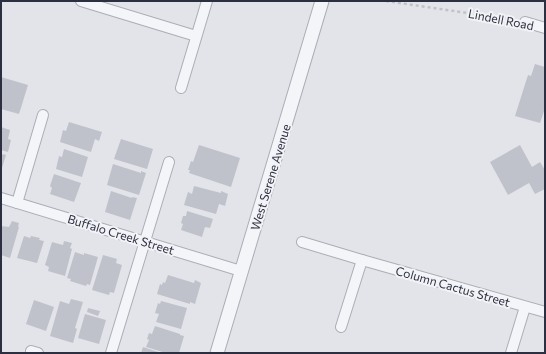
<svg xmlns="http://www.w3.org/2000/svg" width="546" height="354" font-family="Commissioner,sans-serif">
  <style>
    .building { fill: #c0c2cb }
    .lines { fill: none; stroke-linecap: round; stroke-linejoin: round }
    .minor-casing { stroke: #abaeb6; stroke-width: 12 }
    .tertiary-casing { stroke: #abaeb6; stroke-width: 15 }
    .path { stroke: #c0c2c8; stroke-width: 2.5; stroke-dasharray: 3 3; stroke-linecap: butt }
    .minor { stroke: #f4f5f8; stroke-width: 10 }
    .tertiary { stroke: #f4f5f8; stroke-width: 13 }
    .labels { text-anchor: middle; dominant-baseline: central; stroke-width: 4; stroke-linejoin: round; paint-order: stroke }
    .street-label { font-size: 12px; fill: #2c2f3f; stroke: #f2f3f7 }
  </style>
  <rect width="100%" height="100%" fill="#e2e4e9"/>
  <g class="building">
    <path d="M 535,64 L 545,67 L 545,112 L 544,111 L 540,123 L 515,116 L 528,75 L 531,76 Z"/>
    <path d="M 1,77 L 28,85 L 19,114 L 1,109 Z"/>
    <path d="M 69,122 L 102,132 L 99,141 L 95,139 L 91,152 L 60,142 L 63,130 L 66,131 Z"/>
    <path d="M 1,127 L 10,130 L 8,139 L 11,140 L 8,152 L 1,150 Z"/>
    <path d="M 121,139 L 153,149 L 147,169 L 114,159 Z"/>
    <path d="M 199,145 L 240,158 L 231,187 L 189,173 L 190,170 L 188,170 L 191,161 L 193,162 Z"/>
    <path d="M 520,145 L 532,167 L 540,162 L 545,170 L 545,189 L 535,194 L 529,183 L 508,195 L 490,162 Z"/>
    <path d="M 64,149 L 88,157 L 82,177 L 56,169 L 59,156 L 62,157 Z"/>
    <path d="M 3,154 L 6,155 L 2,168 L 1,168 L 1,155 L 2,155 Z"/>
    <path d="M 113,164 L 141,173 L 141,171 L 146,173 L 139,195 L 107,185 Z"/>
    <path d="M 54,174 L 81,183 L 74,202 L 50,194 L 52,188 L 50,186 Z"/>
    <path d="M 194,186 L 221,193 L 221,191 L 228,194 L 225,206 L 219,204 L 216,214 L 184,205 L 188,192 L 192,194 Z"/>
    <path d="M 111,191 L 132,198 L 132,197 L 137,198 L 130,220 L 105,212 Z"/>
    <path d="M 187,211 L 213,219 L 210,228 L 205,227 L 202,237 L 181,230 L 183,224 L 181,223 L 183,216 L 186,216 Z"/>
    <path d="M 12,221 L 19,223 L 18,227 L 19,227 L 10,258 L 1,255 L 1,226 L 9,227 Z"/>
    <path d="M 24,236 L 30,238 L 31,236 L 40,238 L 39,240 L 44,241 L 37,263 L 17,258 Z"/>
    <path d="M 64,241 L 72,243 L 70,248 L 72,249 L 65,276 L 48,271 L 49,267 L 45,265 L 52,242 L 63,245 Z"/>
    <path d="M 75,252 L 84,255 L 84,253 L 98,257 L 90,285 L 87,284 L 86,286 L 70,281 L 71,279 L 67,278 Z"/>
    <path d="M 103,255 L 117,259 L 116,263 L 122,265 L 114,293 L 110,292 L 109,295 L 92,290 Z"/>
    <path d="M 168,275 L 194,283 L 195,280 L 201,283 L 195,304 L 190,302 L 190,304 L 157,294 L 160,284 L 162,285 L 163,282 L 165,283 Z"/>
    <path d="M 71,299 L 83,302 L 75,328 L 77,329 L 73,343 L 50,336 L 60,301 L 69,304 Z"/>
    <path d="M 34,300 L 54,307 L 46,331 L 26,324 Z"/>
    <path d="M 161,301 L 187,308 L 181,329 L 156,322 L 159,314 L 155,313 L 158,303 L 160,304 Z"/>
    <path d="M 88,308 L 100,311 L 98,316 L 87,312 Z"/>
    <path d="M 85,314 L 106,320 L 99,344 L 78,338 Z"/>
    <path d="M 155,326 L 180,334 L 180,335 L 184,336 L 179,353 L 174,352 L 173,353 L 166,353 L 146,347 L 149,340 L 147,339 L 149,333 L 152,334 Z"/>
    <path d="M 143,347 L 161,353 L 141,353 Z"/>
  </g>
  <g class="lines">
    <g class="minor-casing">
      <g id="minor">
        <path d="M 81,1 L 196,36"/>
        <path d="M 525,22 L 545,28"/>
        <path d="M 181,88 L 207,1"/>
        <path d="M 1,198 L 241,271"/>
        <path d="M 17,203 L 43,115"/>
        <path d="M 302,242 L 362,260 L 545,312"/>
        <path d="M 341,327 L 362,260"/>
        <path d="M 31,351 L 38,353"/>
        <path d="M 111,353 L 169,162"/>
        <path d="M 511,353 L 525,307"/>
      </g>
    </g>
    <g class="tertiary-casing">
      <path id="tertiary" d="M 217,353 L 322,1"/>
    </g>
    <path class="path" d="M 386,1 L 515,20"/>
    <use href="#minor" class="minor"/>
    <use href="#tertiary" class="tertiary"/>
  </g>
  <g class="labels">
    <g class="street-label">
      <text transform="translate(501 19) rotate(11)">Lindell Road</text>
      <text transform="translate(270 177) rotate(-73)">West Serene Avenue</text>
      <text transform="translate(121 234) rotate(17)">Buffalo Creek Street</text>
      <text transform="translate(453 286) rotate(16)">Column Cactus Street</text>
    </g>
  </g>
  <rect width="546" height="354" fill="none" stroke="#2c2f3f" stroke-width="4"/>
</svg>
